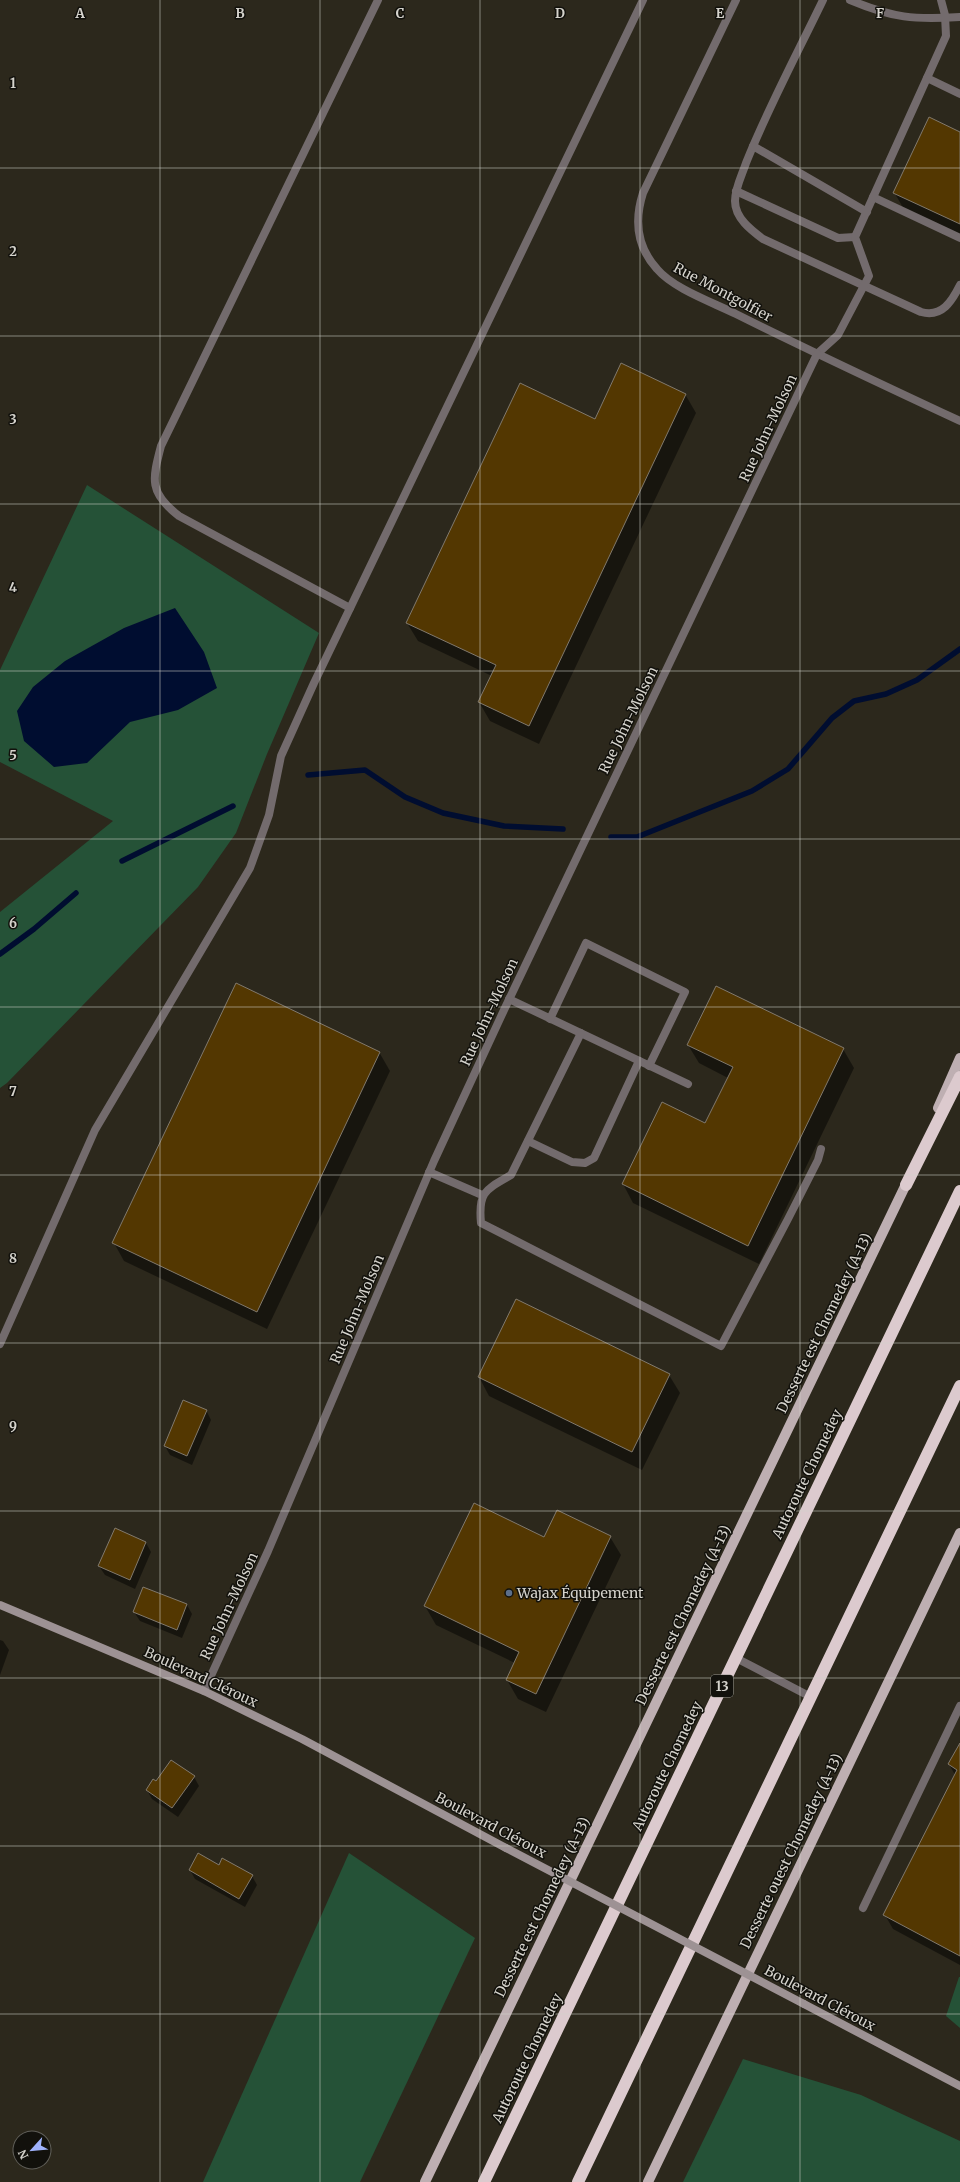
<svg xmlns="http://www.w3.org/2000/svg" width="960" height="2182" font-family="Merriweather,serif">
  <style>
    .green { fill: #255237 }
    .water { fill: #000d30 }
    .shadow { fill: #0007 }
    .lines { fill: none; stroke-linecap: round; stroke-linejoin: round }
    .stream { stroke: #000d30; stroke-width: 5.5 }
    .building { fill: #533701; stroke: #81796d }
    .lane { stroke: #736b6d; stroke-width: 8 }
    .street { stroke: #736b6d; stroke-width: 8 }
    .secondary { stroke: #9d9294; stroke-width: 8 }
    .primary { stroke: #beafb2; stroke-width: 10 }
    .highway { stroke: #dccace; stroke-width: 12 }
    .secondary-bridge { stroke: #9d9294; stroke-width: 8 }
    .grid { fill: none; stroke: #d5d3cc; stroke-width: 1; stroke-opacity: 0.55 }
    .service-dot { fill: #5c6f8a; stroke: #12110c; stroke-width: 1.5 }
    .labels { text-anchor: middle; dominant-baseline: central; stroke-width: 3; stroke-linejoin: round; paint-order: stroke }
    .shield { fill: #12110c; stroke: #9a9992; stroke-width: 1 }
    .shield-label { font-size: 13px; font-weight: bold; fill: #d5d3cc }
    .street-label { font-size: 14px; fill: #d5d3cc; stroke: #12110c }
    .poi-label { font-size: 14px; fill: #d5d3cc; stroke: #12110c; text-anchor: start }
    .grid-label { font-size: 13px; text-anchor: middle; font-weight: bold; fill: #d5d3cc; stroke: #12110c; stroke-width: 3; stroke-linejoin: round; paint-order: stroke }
  </style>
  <rect width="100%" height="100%" fill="#2c281c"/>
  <g class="green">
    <path d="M 87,485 L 319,633 L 267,754 L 236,833 L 198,887 L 7,1083 L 0,1088 L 0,912 L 113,821 L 0,762 L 0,670 Z"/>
    <path d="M 349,1853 L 475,1938 L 360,2182 L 203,2182 Z"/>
    <path d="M 959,1977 L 960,1977 L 960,2028 L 946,2016 Z"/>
    <path d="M 743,2059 L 861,2095 L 960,2141 L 960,2182 L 683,2182 Z"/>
  </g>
  <path class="water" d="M 175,608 L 204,652 L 217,688 L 178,710 L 130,722 L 87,763 L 54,767 L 24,741 L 17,711 L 33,687 L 65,661 L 124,628 Z"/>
  <g class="shadow">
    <path d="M 960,133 L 960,237 L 905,211 L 894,192 Z"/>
    <path d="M 685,394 L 696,413 L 539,744 L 490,721 L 479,702 L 492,676 L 418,641 L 407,623 L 595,420 Z"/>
    <path d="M 688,1045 L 843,1049 L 854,1068 L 759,1264 L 633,1203 L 623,1184 L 706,1125 L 728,1078 L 699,1063 Z"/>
    <path d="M 379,1052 L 390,1071 L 267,1329 L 124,1261 L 114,1243 Z"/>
    <path d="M 669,1375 L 680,1393 L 642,1470 L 489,1396 L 479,1377 Z"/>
    <path d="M 206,1410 L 211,1420 L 192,1465 L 170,1455 L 165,1446 Z"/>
    <path d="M 610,1537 L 621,1555 L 546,1712 L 518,1699 L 507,1680 L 515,1663 L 436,1625 L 425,1606 L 545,1538 Z"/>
    <path d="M 146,1543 L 151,1552 L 135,1589 L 105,1575 L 99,1566 Z"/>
    <path d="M 187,1605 L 192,1614 L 182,1638 L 140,1621 L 134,1612 Z"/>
    <path d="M 0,1640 L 3,1641 L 9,1650 L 0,1675 Z"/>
    <path d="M 960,1745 L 960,1965 L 893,1929 L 885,1915 L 955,1775 L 949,1764 Z"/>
    <path d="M 194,1777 L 199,1786 L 178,1817 L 152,1799 L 147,1790 L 157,1783 Z"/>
    <path d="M 219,1866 L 252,1876 L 257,1885 L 245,1907 L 195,1879 L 190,1870 Z"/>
  </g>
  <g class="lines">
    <g class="stream">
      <path d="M 308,775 L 365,770 L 405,797 L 443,813 L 504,826 L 563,829"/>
      <path d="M 611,837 L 637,837 L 752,791 L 788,769 L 832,718 L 854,701 L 886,694 L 917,680 L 960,649"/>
      <path d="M 122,861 L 233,806"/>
      <path d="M 0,954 L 34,929 L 76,893"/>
    </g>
  </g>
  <g class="building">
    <path d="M 929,117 L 960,132 L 960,224 L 893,193 Z"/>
    <path d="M 621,363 L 686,394 L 529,726 L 478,702 L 496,665 L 406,623 L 520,383 L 595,419 Z"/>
    <path d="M 236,983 L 380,1052 L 257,1312 L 112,1243 Z"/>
    <path d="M 716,986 L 844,1048 L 748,1246 L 622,1184 L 662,1102 L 705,1123 L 733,1067 L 687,1045 Z"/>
    <path d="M 516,1299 L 670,1374 L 632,1452 L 478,1377 Z"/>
    <path d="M 183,1400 L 207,1410 L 187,1456 L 164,1446 Z"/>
    <path d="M 474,1503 L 544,1537 L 557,1510 L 611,1536 L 536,1694 L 506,1680 L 519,1652 L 424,1606 Z"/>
    <path d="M 115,1528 L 146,1542 L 130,1580 L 98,1566 Z"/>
    <path d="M 143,1587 L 187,1604 L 177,1630 L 133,1612 Z"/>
    <path d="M 960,1743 L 960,1956 L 883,1915 L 957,1770 L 948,1764 Z"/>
    <path d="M 171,1760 L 195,1776 L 172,1808 L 146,1790 L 153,1779 L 156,1781 Z"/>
    <path d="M 198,1853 L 219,1865 L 222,1858 L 253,1875 L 239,1899 L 189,1870 Z"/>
  </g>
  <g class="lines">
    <g class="lane">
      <path d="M 823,0 C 797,54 768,108 746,163 C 742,175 735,188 735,201 C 735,218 751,230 763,239 L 921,312 C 942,318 952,301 960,285"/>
      <path d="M 850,0 C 893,18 914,20 960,17"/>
      <path d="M 927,78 L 960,94"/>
      <path d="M 753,146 L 867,212"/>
      <path d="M 736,191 L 838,238 L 855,237"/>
      <path d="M 873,197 L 960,238"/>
      <path d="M 817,354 L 838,335 L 869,276 L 855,237 L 946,36 L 945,15 L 941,0"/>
      <path d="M 350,608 L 179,516 C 149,493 152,480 161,446 L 378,0"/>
      <path d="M 509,999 L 688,1084"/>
      <path d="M 550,1019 L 586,943 L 685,992 L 649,1066"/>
      <path d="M 581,1033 L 511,1175 C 485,1190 478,1192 481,1223 L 721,1346 L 788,1219 L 818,1160 L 821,1149"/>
      <path d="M 528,1141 L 572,1162 L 585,1163 L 594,1158 L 639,1061"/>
      <path d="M 429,1172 L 482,1195"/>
      <path d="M 0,1344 L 95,1130 L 250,868 L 269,815 L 281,756 L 314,683 L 643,0"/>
      <path d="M 736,1658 L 811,1697"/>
      <path d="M 863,1908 L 960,1706"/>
    </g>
    <g class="street">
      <path d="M 736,0 L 643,193 C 634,221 637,247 657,269 C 674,289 712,302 736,314 C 810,351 885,386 960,421"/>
      <path d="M 204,1691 L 268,1551 L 434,1161 L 504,1010 L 817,354"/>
    </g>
    <g class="secondary">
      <path d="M 0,1605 L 204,1691 L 302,1739 L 506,1848"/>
      <path d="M 804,2004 L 960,2086"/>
    </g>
    <g class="primary">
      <path d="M 938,1108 L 960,1058"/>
      <path d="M 425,2182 L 909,1178"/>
      <path d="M 648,2182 L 960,1533"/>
    </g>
    <g class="highway">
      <path d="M 906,1185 L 960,1077"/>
      <path d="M 484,2182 L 960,1191"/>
      <path d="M 578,2182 L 960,1386"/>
    </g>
    <path class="secondary-bridge" d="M 506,1848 L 804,2004"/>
  </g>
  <path class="grid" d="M 160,0 L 160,2182M 320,0 L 320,2182M 480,0 L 480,2182M 640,0 L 640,2182M 800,0 L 800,2182M 0,168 L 960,168M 0,336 L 960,336M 0,504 L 960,504M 0,671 L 960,671M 0,839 L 960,839M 0,1007 L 960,1007M 0,1175 L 960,1175M 0,1343 L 960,1343M 0,1511 L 960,1511M 0,1678 L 960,1678M 0,1846 L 960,1846M 0,2014 L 960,2014"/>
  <circle class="service-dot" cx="509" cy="1593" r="4"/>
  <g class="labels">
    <rect class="shield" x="711" y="1675" width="22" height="22" rx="3"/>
    <g class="shield-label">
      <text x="722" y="1686">13</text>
    </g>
    <g class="street-label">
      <text transform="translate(723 292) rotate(28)">Rue Montgolfier</text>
      <text transform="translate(768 428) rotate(-65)">Rue John-Molson</text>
      <text transform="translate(628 720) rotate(-64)">Rue John-Molson</text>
      <text transform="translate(489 1012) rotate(-65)">Rue John-Molson</text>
      <text transform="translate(357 1309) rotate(-67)">Rue John-Molson</text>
      <text transform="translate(824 1323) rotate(-64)">Desserte est Chomedey (A-13)</text>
      <text transform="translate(807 1474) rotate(-64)">Autoroute Chomedey</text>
      <text transform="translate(229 1606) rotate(-65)">Rue John-Molson</text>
      <text transform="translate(683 1615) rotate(-64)">Desserte est Chomedey (A-13)</text>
      <text transform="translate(201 1677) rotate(25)">Boulevard Cléroux</text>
      <text transform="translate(667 1766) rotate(-64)">Autoroute Chomedey</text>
      <text transform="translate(491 1825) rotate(28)">Boulevard Cléroux</text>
      <text transform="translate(791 1851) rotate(-64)">Desserte ouest Chomedey (A-13)</text>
      <text transform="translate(542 1907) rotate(-64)">Desserte est Chomedey (A-13)</text>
      <text transform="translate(820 1998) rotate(28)">Boulevard Cléroux</text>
      <text transform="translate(527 2058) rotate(-64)">Autoroute Chomedey</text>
    </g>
    <g class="poi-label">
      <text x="517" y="1593">Wajax Équipement</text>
    </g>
  </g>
  <g class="grid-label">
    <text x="80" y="18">A</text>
    <text x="240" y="18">B</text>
    <text x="400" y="18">C</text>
    <text x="560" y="18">D</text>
    <text x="720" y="18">E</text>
    <text x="880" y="18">F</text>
    <text x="13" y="88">1</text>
    <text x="13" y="256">2</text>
    <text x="13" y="424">3</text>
    <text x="13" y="592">4</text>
    <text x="13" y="760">5</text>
    <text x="13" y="928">6</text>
    <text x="13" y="1096">7</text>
    <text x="13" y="1263">8</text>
    <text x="13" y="1431">9</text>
  </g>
  <g transform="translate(32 2150) rotate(243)"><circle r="19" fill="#12110c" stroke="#605f59"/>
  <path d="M0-3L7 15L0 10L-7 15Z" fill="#a0b3fd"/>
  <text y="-6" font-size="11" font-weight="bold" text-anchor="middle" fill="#d5d3cc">N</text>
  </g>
</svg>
